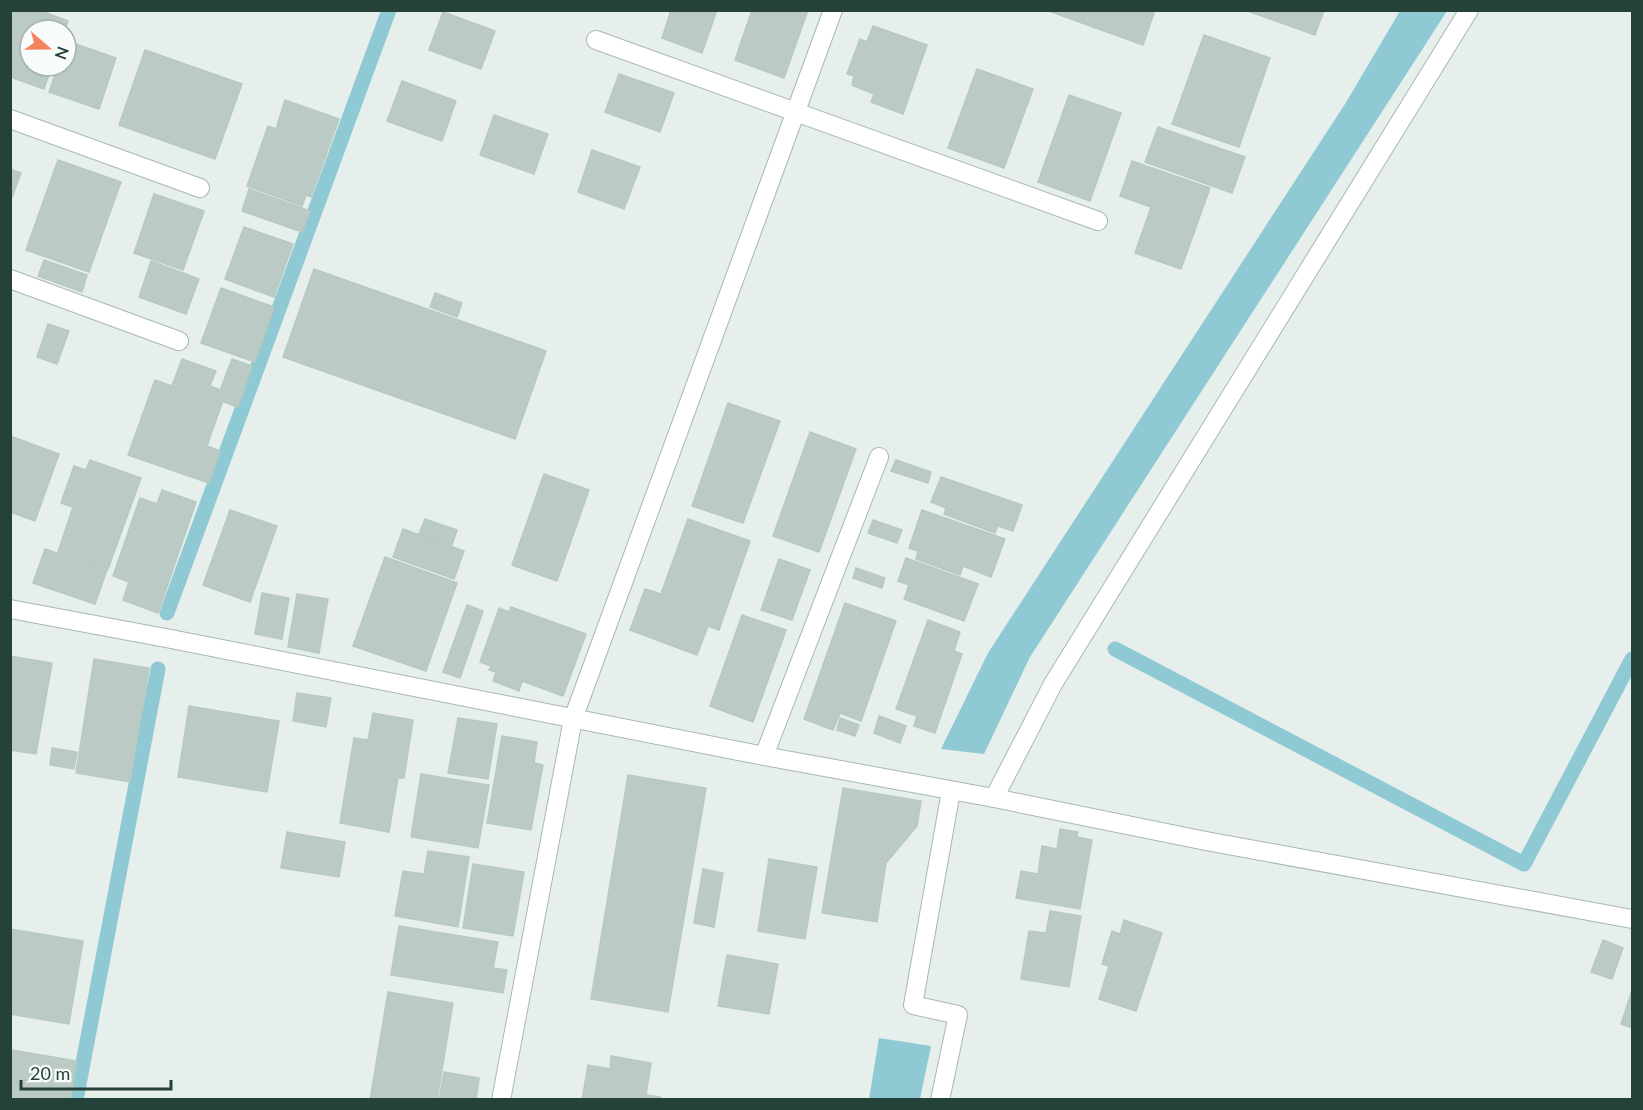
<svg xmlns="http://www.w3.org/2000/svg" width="1643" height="1110" font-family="Lato,sans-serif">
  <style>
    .water { fill: #8ec9d4 }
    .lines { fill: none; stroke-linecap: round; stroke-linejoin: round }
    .stream { stroke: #8ec9d4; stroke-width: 15 }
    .building { fill: #bbcac4; stroke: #b8c9c2; stroke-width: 1.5 }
    .service-casing { stroke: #a8b8b2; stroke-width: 20 }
    .minor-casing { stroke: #a8b8b2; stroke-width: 20 }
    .service { stroke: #fff; stroke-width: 18 }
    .minor { stroke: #fff; stroke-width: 18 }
  </style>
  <rect width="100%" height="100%" fill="#e6efeb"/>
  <g class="water">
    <path d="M 1400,11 L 1447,11 L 1030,657 L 984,754 L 941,749 L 988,653 L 1345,104 Z"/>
    <path d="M 879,1038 L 931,1046 L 920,1099 L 869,1099 Z"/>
  </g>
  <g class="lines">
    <g class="stream">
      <path d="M 167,613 L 389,10"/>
      <path d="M 1115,649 L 1524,864 L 1632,659"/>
      <path d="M 76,1100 L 158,669"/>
    </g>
  </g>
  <g class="building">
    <path d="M 10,10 L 39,10 L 68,21 L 65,30 L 30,30 L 30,66 L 52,66 L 44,89 L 10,77 Z"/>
    <path d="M 671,10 L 717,10 L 702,53 L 662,38 Z"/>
    <path d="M 752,10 L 808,10 L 784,78 L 735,60 Z"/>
    <path d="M 1046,10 L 1155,10 L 1143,45 Z"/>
    <path d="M 1245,10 L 1324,10 L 1315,35 Z"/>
    <path d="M 443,12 L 495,31 L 481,69 L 429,50 Z"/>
    <path d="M 873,26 L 927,45 L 903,114 L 871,102 L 874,94 L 852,85 L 854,76 L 847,74 L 860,39 L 867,42 Z"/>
    <path d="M 1204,35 L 1270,58 L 1239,147 L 1172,124 Z"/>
    <path d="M 67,41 L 116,58 L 99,109 L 49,92 L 58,66 L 66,66 Z"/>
    <path d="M 145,50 L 242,84 L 215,159 L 119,125 Z"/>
    <path d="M 977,69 L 1033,89 L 1004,168 L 948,148 Z"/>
    <path d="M 619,74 L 674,93 L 660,132 L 605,112 Z"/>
    <path d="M 402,81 L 456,101 L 442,141 L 387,121 Z"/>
    <path d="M 1069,95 L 1121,113 L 1090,201 L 1038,182 Z"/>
    <path d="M 285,100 L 339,119 L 311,197 L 306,195 L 302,206 L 247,186 L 268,126 L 276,129 Z"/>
    <path d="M 494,115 L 548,134 L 534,174 L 480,155 Z"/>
    <path d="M 1158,127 L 1245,157 L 1232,193 L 1145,162 Z"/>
    <path d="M 592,150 L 640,167 L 624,209 L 578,192 Z"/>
    <path d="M 58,160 L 121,182 L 89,272 L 26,250 Z"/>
    <path d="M 1132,161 L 1210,188 L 1181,269 L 1135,253 L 1151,207 L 1120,196 Z"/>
    <path d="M 10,169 L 21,173 L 10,203 Z"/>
    <path d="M 249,189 L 310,211 L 302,232 L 242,211 Z"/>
    <path d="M 154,194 L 204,211 L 183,270 L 134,253 Z"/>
    <path d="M 244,227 L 293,244 L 274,297 L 225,279 Z"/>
    <path d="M 44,260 L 87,275 L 82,292 L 38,276 Z"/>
    <path d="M 151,261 L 199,279 L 186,314 L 139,297 Z"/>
    <path d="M 314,269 L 546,351 L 515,439 L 283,357 Z"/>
    <path d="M 221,288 L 274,307 L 255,362 L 201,343 Z"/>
    <path d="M 435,293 L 462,303 L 457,317 L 430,307 Z"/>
    <path d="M 48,324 L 69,331 L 57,364 L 37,357 Z"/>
    <path d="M 182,359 L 216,371 L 210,386 L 226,392 L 207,446 L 220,451 L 209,483 L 128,455 L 155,380 L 172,386 Z"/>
    <path d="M 232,359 L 252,366 L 238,407 L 224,402 L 228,391 L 221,388 Z"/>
    <path d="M 728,403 L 780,421 L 743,523 L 692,506 Z"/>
    <path d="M 810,432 L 856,449 L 819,552 L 773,536 Z"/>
    <path d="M 10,436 L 59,454 L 35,521 L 10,512 Z"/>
    <path d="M 90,460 L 141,478 L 108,569 L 58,552 L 73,507 L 61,503 L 74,466 L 86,470 Z"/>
    <path d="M 896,460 L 931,472 L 928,483 L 891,471 Z"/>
    <path d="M 544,474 L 589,490 L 557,581 L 512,565 Z"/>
    <path d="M 941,477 L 1022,505 L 1013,531 L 998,526 L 995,533 L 944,514 L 946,508 L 931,502 Z"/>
    <path d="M 162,490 L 196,502 L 158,613 L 123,600 L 129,582 L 113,576 L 140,498 L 157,504 Z"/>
    <path d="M 230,510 L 277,526 L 250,602 L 203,585 Z"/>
    <path d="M 922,510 L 1005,539 L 991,577 L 963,566 L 960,575 L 916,559 L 918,551 L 909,548 Z"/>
    <path d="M 425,519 L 457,530 L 452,545 L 419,534 Z"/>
    <path d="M 688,519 L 750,541 L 719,630 L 708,626 L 697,655 L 630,630 L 645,589 L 661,594 Z"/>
    <path d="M 873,520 L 902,530 L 897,543 L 868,533 Z"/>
    <path d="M 403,529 L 464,551 L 454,579 L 393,557 Z"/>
    <path d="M 45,549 L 107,570 L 95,604 L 33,583 Z"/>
    <path d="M 385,557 L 457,583 L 426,671 L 353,646 Z"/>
    <path d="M 906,558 L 978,584 L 964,621 L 904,599 L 909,585 L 898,581 Z"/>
    <path d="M 779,559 L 810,570 L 792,620 L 761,610 Z"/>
    <path d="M 856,568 L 885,578 L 882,588 L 853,578 Z"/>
    <path d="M 262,593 L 289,598 L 282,639 L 255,634 Z"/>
    <path d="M 297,594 L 328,599 L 319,653 L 288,647 Z"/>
    <path d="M 845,603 L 896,621 L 861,721 L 840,713 L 833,730 L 804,719 Z"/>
    <path d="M 467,605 L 483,611 L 460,678 L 443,672 Z"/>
    <path d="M 511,607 L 586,634 L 563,696 L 522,681 L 519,691 L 493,681 L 496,672 L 489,670 L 491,666 L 480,662 L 499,608 L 509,612 Z"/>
    <path d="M 742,615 L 786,630 L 753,722 L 710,706 Z"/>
    <path d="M 928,620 L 960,632 L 954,651 L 962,654 L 935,733 L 914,726 L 917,716 L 896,709 Z"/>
    <path d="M 10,656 L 52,663 L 36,754 L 10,750 Z"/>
    <path d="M 94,659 L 149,668 L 130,782 L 76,773 Z"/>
    <path d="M 297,693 L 331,698 L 326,727 L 293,721 Z"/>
    <path d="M 189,706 L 279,721 L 267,792 L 178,777 Z"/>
    <path d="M 373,713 L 413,720 L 404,778 L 398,778 L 389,832 L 340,823 L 354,738 L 368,740 Z"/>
    <path d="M 879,716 L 906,726 L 900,743 L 874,733 Z"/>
    <path d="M 458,718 L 497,724 L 488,779 L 448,773 Z"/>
    <path d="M 840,718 L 859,725 L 855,736 L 837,730 Z"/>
    <path d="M 502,736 L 537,742 L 534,763 L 543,765 L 531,830 L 487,823 Z"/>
    <path d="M 52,748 L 77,752 L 74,769 L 50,765 Z"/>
    <path d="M 421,774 L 489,785 L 478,848 L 411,837 Z"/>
    <path d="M 628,775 L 706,788 L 668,1012 L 591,999 Z"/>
    <path d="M 843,788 L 921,801 L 917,826 L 886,863 L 877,922 L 822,913 Z"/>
    <path d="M 1060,829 L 1078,832 L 1077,837 L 1092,840 L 1080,909 L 1016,898 L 1021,871 L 1038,874 L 1042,846 L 1057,849 Z"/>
    <path d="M 287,832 L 345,842 L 339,877 L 281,868 Z"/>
    <path d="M 428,851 L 469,857 L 458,927 L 395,916 L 403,871 L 424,874 Z"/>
    <path d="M 769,859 L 817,867 L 805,939 L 758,931 Z"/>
    <path d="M 473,864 L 524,872 L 513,936 L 463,928 Z"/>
    <path d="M 703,869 L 723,873 L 714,927 L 694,923 Z"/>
    <path d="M 1050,911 L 1081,916 L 1069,987 L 1021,979 L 1029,931 L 1046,933 Z"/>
    <path d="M 1124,920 L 1162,933 L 1136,1011 L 1099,999 L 1109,966 L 1102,964 L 1112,931 L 1120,934 Z"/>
    <path d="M 399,926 L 498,942 L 493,968 L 507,970 L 503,993 L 391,975 Z"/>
    <path d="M 10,929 L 83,941 L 69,1024 L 10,1014 Z"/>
    <path d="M 1603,940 L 1623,948 L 1612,979 L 1591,972 Z"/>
    <path d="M 727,955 L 778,964 L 769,1014 L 718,1006 Z"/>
    <path d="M 1632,990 L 1632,1028 L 1621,1024 Z"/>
    <path d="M 388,992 L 453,1003 L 437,1100 L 370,1100 Z"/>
    <path d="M 12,1050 L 77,1061 L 70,1100 L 10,1100 Z"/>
    <path d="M 611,1056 L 651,1063 L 646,1095 L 660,1097 L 660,1100 L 582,1100 L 588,1065 L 610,1069 Z"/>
    <path d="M 444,1072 L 479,1078 L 476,1100 L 439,1100 Z"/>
  </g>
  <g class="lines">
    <g class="service-casing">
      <g id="service">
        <path d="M 596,40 L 1098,221"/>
        <path d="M 10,119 L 200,188"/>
        <path d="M 10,279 L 179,341"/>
        <path d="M 764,756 L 879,457"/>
      </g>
    </g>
    <g class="minor-casing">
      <g id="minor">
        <path d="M 10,609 L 171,639 L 764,756 L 994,798 L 1206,841 L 1632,919"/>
        <path d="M 994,798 L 1053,684 L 1469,10"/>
        <path d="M 501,1100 L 573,719 L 833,10"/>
        <path d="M 940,1100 L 958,1015 L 913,1005 L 951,791"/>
      </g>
    </g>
    <use href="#service" class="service"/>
    <use href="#minor" class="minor"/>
  </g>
  <rect width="1643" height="1110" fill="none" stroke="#24423a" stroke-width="24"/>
  <g transform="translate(48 48) rotate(110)"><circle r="28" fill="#f7fbf9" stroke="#a3b1ad" stroke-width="1.5"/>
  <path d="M0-4.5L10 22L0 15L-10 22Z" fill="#f4845f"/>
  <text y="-9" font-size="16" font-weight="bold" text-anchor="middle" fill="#24423a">N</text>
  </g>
  <path d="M21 1080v9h150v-9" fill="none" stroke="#24423a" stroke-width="3"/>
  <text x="30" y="1080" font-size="18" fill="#24423a" stroke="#f7fbf9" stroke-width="4.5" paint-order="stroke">20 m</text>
</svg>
